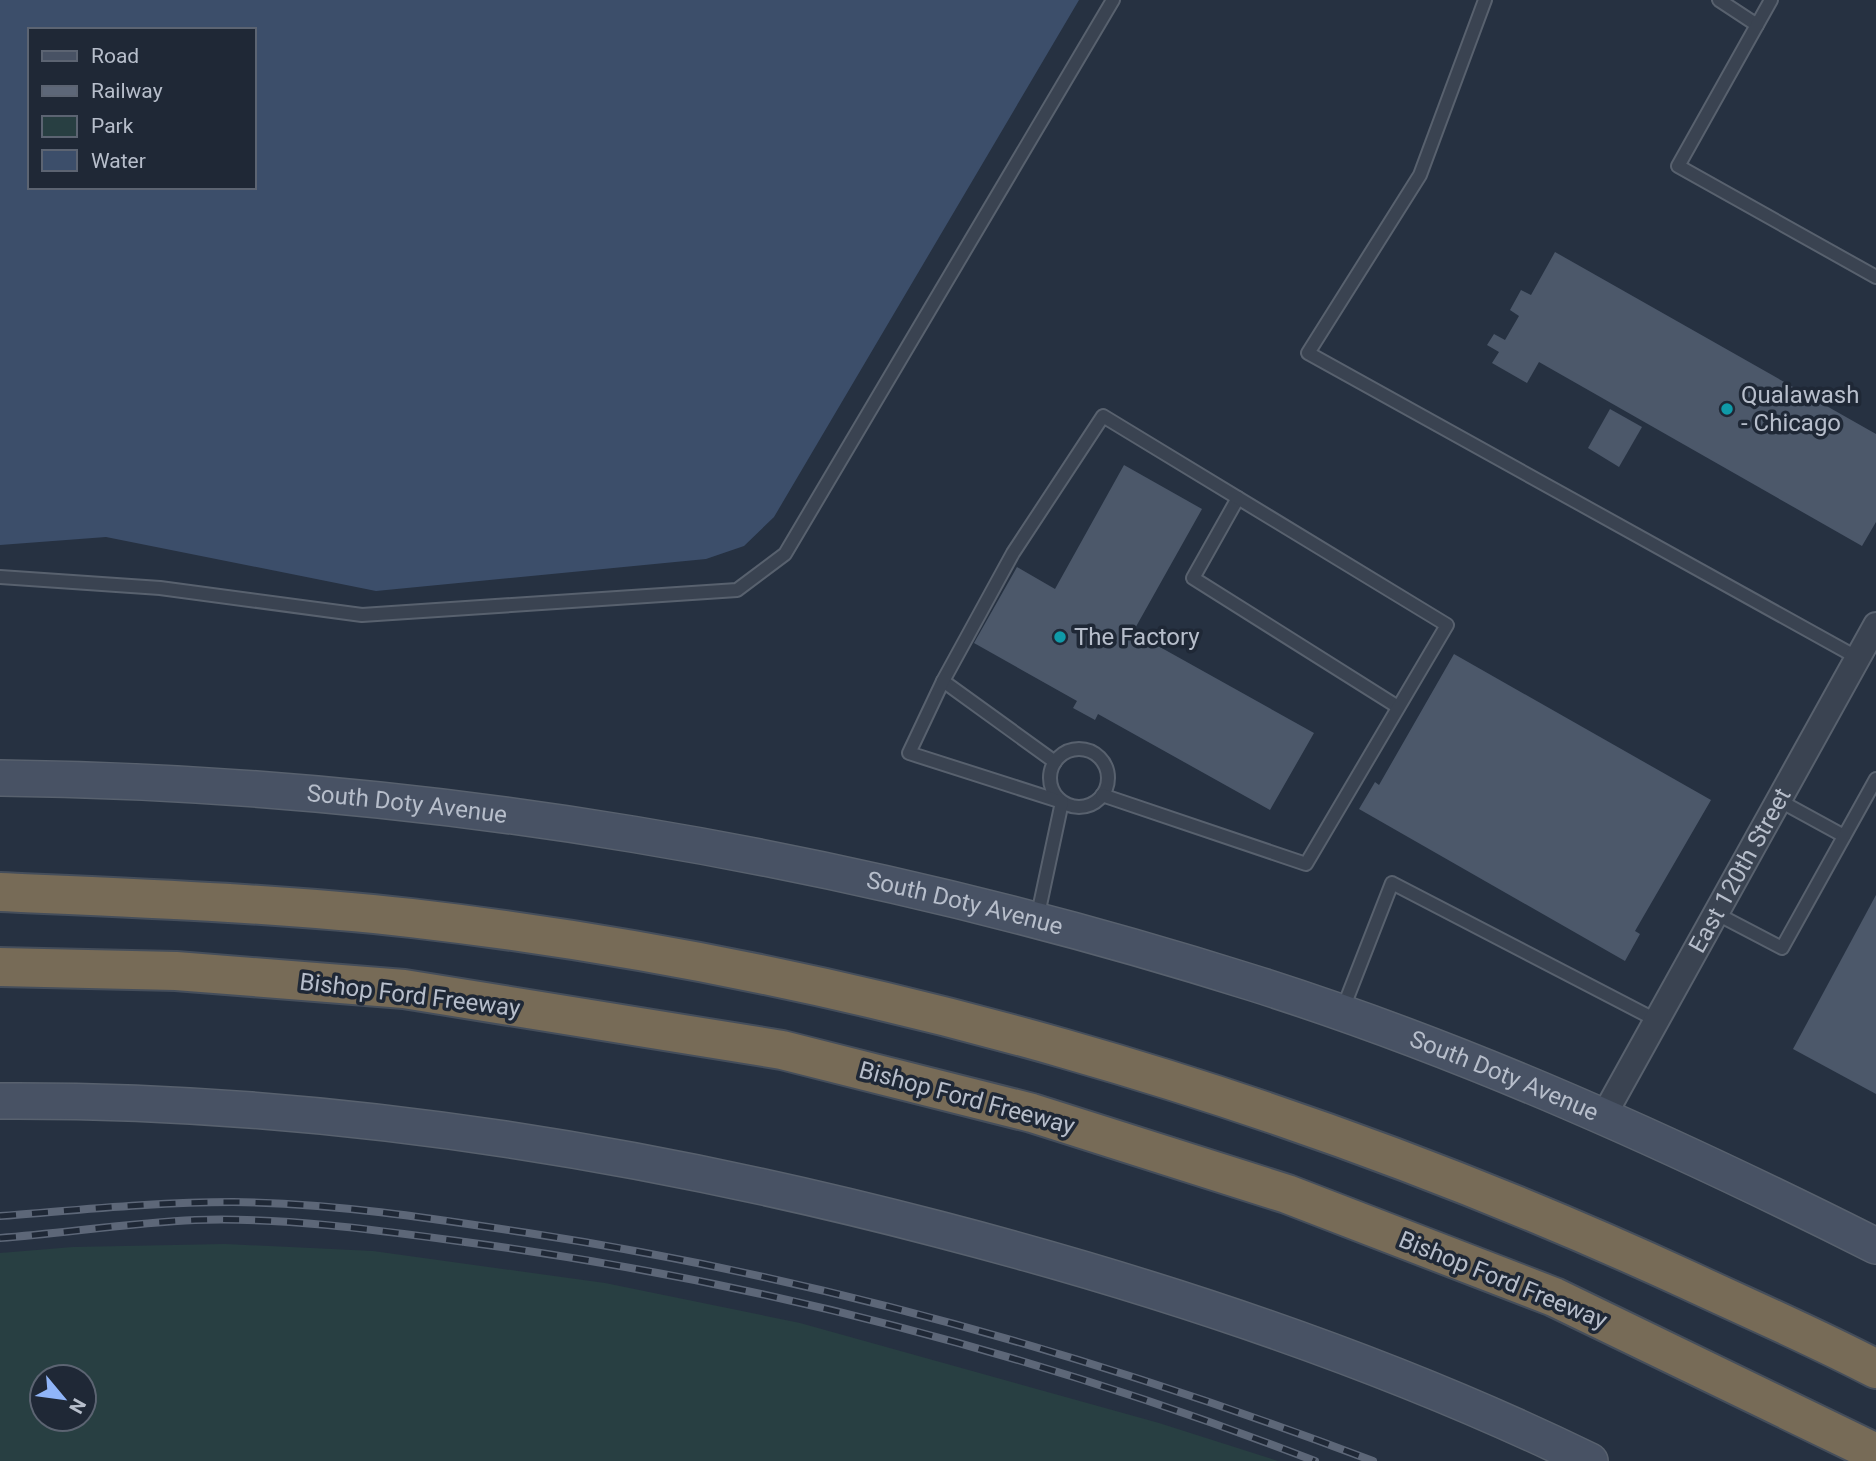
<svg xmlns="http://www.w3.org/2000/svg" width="1876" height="1461" font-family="Roboto,sans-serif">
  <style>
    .green { fill: #283f42; fill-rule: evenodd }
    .water { fill: #3c4e6a; fill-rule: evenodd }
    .building { fill: #4c586a }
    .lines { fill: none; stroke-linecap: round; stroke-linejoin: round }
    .lane-casing { stroke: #58616e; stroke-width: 16 }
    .street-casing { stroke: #58616e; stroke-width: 28 }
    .secondary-casing { stroke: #58616e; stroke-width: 38 }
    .highway-casing { stroke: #454e5b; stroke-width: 42 }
    .lane { stroke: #3a4351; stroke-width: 12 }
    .street { stroke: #3a4351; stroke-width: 24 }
    .secondary { stroke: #485264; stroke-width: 35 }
    .highway { stroke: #776b57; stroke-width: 38 }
    .rail-casing { stroke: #5d6778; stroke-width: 8 }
    .rail { stroke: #1f2836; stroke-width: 5; stroke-dasharray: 16; stroke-linecap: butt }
    .culture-dot { fill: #0f9aa8; stroke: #1f2836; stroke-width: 2.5 }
    .labels { text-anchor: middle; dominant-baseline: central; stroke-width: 7; stroke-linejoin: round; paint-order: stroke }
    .poi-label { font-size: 24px; fill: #b7becb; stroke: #1f2836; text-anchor: start }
    .street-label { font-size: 24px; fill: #b7becb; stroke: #1f2836 }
  </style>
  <rect width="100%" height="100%" fill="#263141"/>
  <path class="green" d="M 225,1244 L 373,1251 L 605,1283 L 800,1323 L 1159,1423 L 1278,1461 L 0,1461 L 0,1253 L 73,1247 ZM 42,1377 L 84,1377 L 84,1419 L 42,1419 Z"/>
  <path class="water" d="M 0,0 L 1079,0 L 774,517 L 744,546 L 706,559 L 376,591 L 106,537 L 0,545 ZM 30,30 L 254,30 L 254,187 L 30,187 Z"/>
  <g class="building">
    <path d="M 1555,252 L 1876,434 L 1876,522 L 1862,546 L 1539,362 L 1527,383 L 1492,363 L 1499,352 L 1487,345 L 1494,334 L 1505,340 L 1519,316 L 1510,310 L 1521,290 L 1531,295 Z"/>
    <path d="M 1610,409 L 1642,427 L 1619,467 L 1588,448 Z"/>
    <path d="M 1124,465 L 1202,509 L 1133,632 L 1314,733 L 1270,810 L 1098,714 L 1095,720 L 1073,708 L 1077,701 L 974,643 L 1017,567 L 1055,589 Z"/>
    <path d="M 1454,654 L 1711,800 L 1635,931 L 1640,934 L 1625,961 L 1359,809 L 1375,782 L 1379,785 Z"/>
    <path d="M 1876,895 L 1876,1094 L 1793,1049 Z"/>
  </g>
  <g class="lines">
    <g class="lane-casing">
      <g id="lane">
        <path d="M 1485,0 L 1420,175 L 1308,353 L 1858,658"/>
        <path d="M 1719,0 L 1757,25"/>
        <path d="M 1771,0 L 1678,166 L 1876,277"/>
        <path d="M 1238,498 L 1193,578 L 1398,707"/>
        <path d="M 0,577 L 160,588 L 362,615 L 737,590 L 785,554 L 1113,0"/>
        <path d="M 943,681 L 1055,762"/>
        <circle cx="1079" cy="778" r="29"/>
        <path d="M 1780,801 L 1844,836"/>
        <path d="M 1717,914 L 1782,948 L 1876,779"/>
        <path d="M 1037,919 L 1062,802 L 909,753 L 943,681 L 1013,553 L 1103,416 L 1447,625 L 1306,864 L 1102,795"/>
        <path d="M 1342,1011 L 1392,883 L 1658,1021"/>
      </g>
    </g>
    <g class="street-casing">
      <g id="street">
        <path id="s1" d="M 1603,1117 L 1876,625"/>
      </g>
    </g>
    <g class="secondary-casing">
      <g id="secondary">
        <path id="s2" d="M 0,778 C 425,783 848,855 1253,983 C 1468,1051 1675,1145 1876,1246"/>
        <path d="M 0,1101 C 317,1099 632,1149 938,1229 C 1161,1287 1383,1360 1590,1461"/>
      </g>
    </g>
    <g class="highway-casing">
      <g id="highway">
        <path d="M 0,892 C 137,898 275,903 411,918 C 853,969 1287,1095 1690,1281 C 1752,1310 1815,1337 1876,1369"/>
        <path d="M 0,967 L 176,971 L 404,989 L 782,1050 L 1032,1113 L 1287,1194 L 1554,1297 L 1876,1453"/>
      </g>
    </g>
    <use href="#lane" class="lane"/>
    <use href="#street" class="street"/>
    <use href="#secondary" class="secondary"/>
    <use href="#highway" class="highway"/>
    <g class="rail-casing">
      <g id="rail">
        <path d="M 0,1216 C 78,1210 155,1202 233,1202 C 332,1203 430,1218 528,1233 C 817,1277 1099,1357 1373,1461"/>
        <path d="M 0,1238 C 65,1233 130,1223 195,1220 C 284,1217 377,1230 465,1242 C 754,1280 1043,1356 1315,1461"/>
      </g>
    </g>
    <use href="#rail" class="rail"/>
  </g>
  <g class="culture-dot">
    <circle cx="1727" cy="409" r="7"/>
    <circle cx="1060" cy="637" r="7"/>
  </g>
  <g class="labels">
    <g class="poi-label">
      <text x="1741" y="395">Qualawash<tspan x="1741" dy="28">- Chicago</tspan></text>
      <text x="1074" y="637">The Factory</text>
    </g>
    <g class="street-label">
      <text stroke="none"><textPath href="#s2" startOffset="408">South Doty Avenue</textPath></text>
      <text stroke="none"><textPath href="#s1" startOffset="282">East 120th Street</textPath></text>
      <text stroke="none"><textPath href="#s2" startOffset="975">South Doty Avenue</textPath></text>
      <text transform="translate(410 995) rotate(7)">Bishop Ford Freeway</text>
      <text stroke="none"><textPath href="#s2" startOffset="1542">South Doty Avenue</textPath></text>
      <text transform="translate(967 1098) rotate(15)">Bishop Ford Freeway</text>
      <text transform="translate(1503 1280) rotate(22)">Bishop Ford Freeway</text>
    </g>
  </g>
  <rect x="28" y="28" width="228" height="161" fill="#1f2836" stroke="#5c6472" stroke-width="2"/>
  <rect x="42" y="51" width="35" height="10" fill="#485264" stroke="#5c6472" stroke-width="2"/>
  <text x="91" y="63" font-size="21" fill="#b7becb">Road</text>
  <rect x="42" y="86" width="35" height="10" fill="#5d6778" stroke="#5c6472" stroke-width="2"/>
  <text x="91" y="98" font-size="21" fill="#b7becb">Railway</text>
  <rect x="42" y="116" width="35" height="21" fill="#283f42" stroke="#5c6472" stroke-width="2"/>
  <text x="91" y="133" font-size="21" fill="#b7becb">Park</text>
  <rect x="42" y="150" width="35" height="21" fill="#3c4e6a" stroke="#5c6472" stroke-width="2"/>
  <text x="91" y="168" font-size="21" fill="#b7becb">Water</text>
  <g transform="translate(63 1398) rotate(119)"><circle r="33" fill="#1f2836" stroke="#5c6472" stroke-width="2"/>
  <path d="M0-5L12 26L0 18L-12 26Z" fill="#90b5f8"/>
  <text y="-10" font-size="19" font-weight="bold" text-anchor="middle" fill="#b7becb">N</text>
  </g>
</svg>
